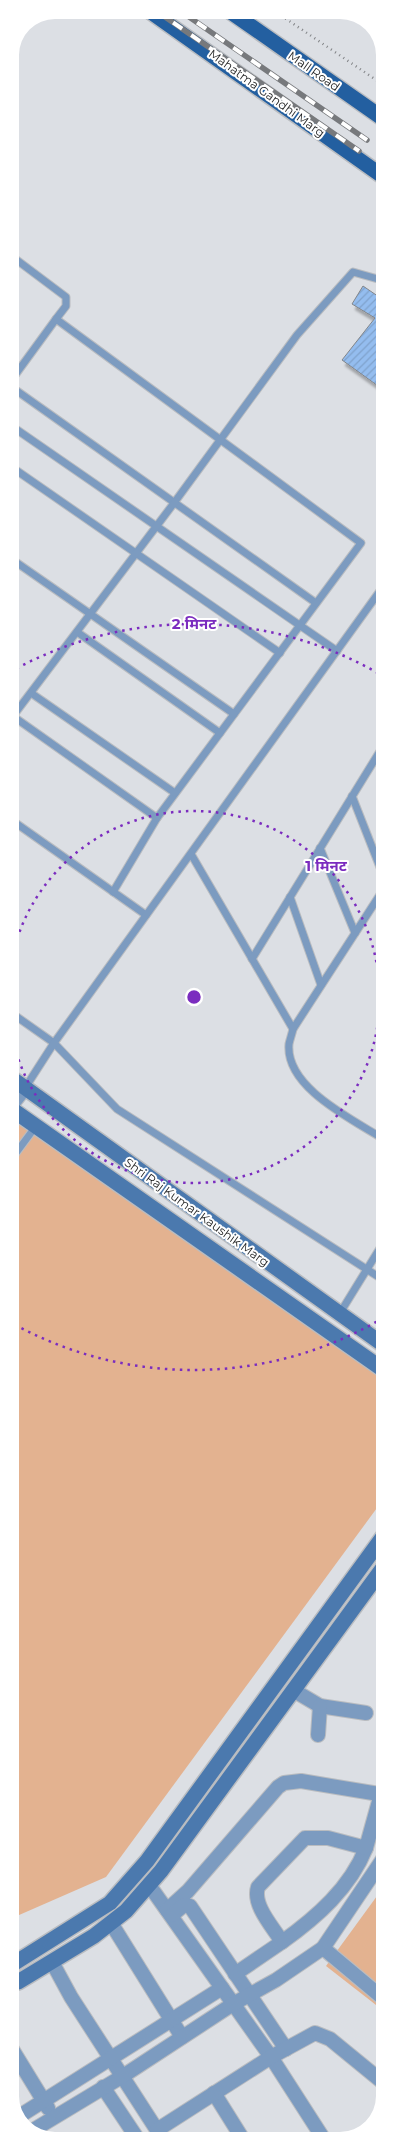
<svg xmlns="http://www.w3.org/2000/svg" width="395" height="2151" font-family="Montserrat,'Noto Sans Devanagari',sans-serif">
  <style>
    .green { fill: #e3b290 }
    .building { fill: url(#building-hatch); stroke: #828589; filter: url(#shadow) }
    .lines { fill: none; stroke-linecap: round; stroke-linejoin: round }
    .lane-casing { stroke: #b9bcc0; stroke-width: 9 }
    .street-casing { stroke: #b9bcc0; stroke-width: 16 }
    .secondary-casing { stroke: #b9bcc0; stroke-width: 18 }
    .primary-casing { stroke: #b9bcc0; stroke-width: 18 }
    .path { stroke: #818386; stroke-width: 2.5; stroke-dasharray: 1 4; stroke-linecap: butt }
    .lane { stroke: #7c9bc0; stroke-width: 7 }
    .street { stroke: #7c9bc0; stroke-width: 14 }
    .secondary { stroke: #4b79ae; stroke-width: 15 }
    .primary { stroke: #235fa0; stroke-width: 15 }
    .rail-casing { stroke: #77797c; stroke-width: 5.5 }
    .rail { stroke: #fff; stroke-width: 4; stroke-dasharray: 11; stroke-linecap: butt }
    .ring { fill: none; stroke: #7b2cbf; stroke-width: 2.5; stroke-dasharray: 2.5 5 }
    .labels { text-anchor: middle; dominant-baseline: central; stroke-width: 4; stroke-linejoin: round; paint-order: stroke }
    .street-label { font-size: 12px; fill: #1c1d1e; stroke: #fff }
    .centre { fill: #7b2cbf; stroke: #fff; stroke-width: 2.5 }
    .ring-label { font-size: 15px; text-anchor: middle; font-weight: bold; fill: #7b2cbf; stroke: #fff; stroke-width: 4; stroke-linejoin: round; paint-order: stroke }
  </style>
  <defs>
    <pattern id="building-hatch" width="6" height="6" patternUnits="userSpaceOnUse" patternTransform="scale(1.25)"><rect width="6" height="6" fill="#94bdef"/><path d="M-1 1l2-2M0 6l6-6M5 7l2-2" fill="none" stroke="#7fa2cc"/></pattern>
    <filter id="shadow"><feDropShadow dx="3" dy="5.5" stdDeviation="1" flood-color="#0004"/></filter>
  </defs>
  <rect width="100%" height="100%" fill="#dcdfe4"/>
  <g class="green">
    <path d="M 10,1112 L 385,1381 L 385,1497 L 106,1877 L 10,1919 Z"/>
    <path d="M 385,1885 L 385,2012 L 326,1966 Z"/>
  </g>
  <path class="building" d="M 363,286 L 385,301 L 385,391 L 342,360 L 375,318 L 352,304 Z"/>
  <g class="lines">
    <g class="lane-casing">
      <g id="lane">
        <path d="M 10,255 L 66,297 L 66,306 L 56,319"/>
        <path d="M 10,382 L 56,319 L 361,543 L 157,818 L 113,892"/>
        <path d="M 10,386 L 316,603"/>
        <path d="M 10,425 L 337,651"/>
        <path d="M 10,466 L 280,653"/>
        <path d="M 10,558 L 234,714"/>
        <path d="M 77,632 L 220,733"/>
        <path d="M 31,693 L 175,793"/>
        <path d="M 14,717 L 157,818"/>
        <path d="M 10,720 L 174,503 L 297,335 L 353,272 L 385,281"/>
        <path d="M 352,796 L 385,880"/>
        <path d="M 10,819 L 146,915"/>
        <path d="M 320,848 L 355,933"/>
        <path d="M 191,854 L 293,1029"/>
        <path d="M 385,887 L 293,1029 C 292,1034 290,1039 289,1044 C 285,1088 354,1120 385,1140"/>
        <path d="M 290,897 L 321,985"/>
        <path d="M 252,959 L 385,743"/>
        <path d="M 10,1012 L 54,1043 L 117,1109 L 385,1281"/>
        <path d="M 25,1088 L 54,1043 L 385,584"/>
        <path d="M 10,1161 L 36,1126"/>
        <path d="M 340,1313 L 385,1240"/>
      </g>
    </g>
    <g class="street-casing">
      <g id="street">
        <path d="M 10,1107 L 25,1088"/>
        <path d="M 293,1690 L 320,1706 L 366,1713"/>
        <path d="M 318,1735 L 320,1706"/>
        <path d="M 149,1885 L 271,2057 L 325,2141"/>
        <path d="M 167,1910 L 188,1891 L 278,1787 L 284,1783 L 301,1781 L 385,1795"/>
        <path d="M 172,1915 L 184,1905 L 190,1906 L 192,1909 L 286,2049"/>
        <path d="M 111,1923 L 182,2037"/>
        <path d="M 282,1942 C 317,1917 350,1888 366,1848"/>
        <path d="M 323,1948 L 385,2000"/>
        <path d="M 52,1962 L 71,1997 L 164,2141"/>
        <path d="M 235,1974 L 282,1942 C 273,1927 252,1905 258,1887 L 305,1838 L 328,1838 L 366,1848 L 381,1794"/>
        <path d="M 10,2046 L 48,2108"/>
        <path d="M 103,2087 L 139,2141"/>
        <path d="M 214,2093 L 244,2141"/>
        <path d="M 18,2117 L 222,1988"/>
        <path d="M 157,2130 L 271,2057 L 315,2033 L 330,2039 L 385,2084"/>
        <path d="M 30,2132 L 123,2076 L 233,2004 L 276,1980 L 323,1948 L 385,1856"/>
      </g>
    </g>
    <g class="secondary-casing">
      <g id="secondary">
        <path d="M 10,1077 L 385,1346"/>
        <path d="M 10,1108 L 385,1371"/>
        <path d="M 10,1966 L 110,1903 L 147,1861 L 385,1534"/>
        <path d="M 10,1984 L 18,1982 L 94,1936 L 126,1911 L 161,1871 L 385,1565"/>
      </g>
    </g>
    <g class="primary-casing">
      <g id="primary">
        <path d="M 148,10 L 385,178"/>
        <path d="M 228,10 L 385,120"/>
      </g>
    </g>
    <path class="path" d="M 273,10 L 385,86"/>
    <use href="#lane" class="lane"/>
    <use href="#street" class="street"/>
    <use href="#secondary" class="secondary"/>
    <use href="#primary" class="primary"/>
    <g class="rail-casing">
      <g id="rail">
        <path d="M 155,10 L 359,151"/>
        <path d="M 179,10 L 367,140"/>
      </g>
    </g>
    <use href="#rail" class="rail"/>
  </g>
  <g class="ring">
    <path d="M10 968A186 186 0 1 1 10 1026"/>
    <path d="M383 1318A373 373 0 0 1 10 1322M10 672A373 373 0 0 1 383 676"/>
  </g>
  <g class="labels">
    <g class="street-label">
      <text transform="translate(314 71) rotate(35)">Mall Road</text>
      <text transform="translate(267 93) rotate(36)">Mahatma Gandhi Marg</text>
      <text transform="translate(197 1212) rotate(36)">Shri Raj Kumar Kaushik Marg</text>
    </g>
  </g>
  <path d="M0 0H395V2151H0ZM55 19H340A36 36 0 0 1 376 55V2096A36 36 0 0 1 340 2132H55A36 36 0 0 1 19 2096V55A36 36 0 0 1 55 19Z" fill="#fff" fill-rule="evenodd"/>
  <circle cx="194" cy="997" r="8" class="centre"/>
  <g class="ring-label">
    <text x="194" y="629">2 मिनट</text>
    <text x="326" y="871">1 मिनट</text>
  </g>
</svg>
